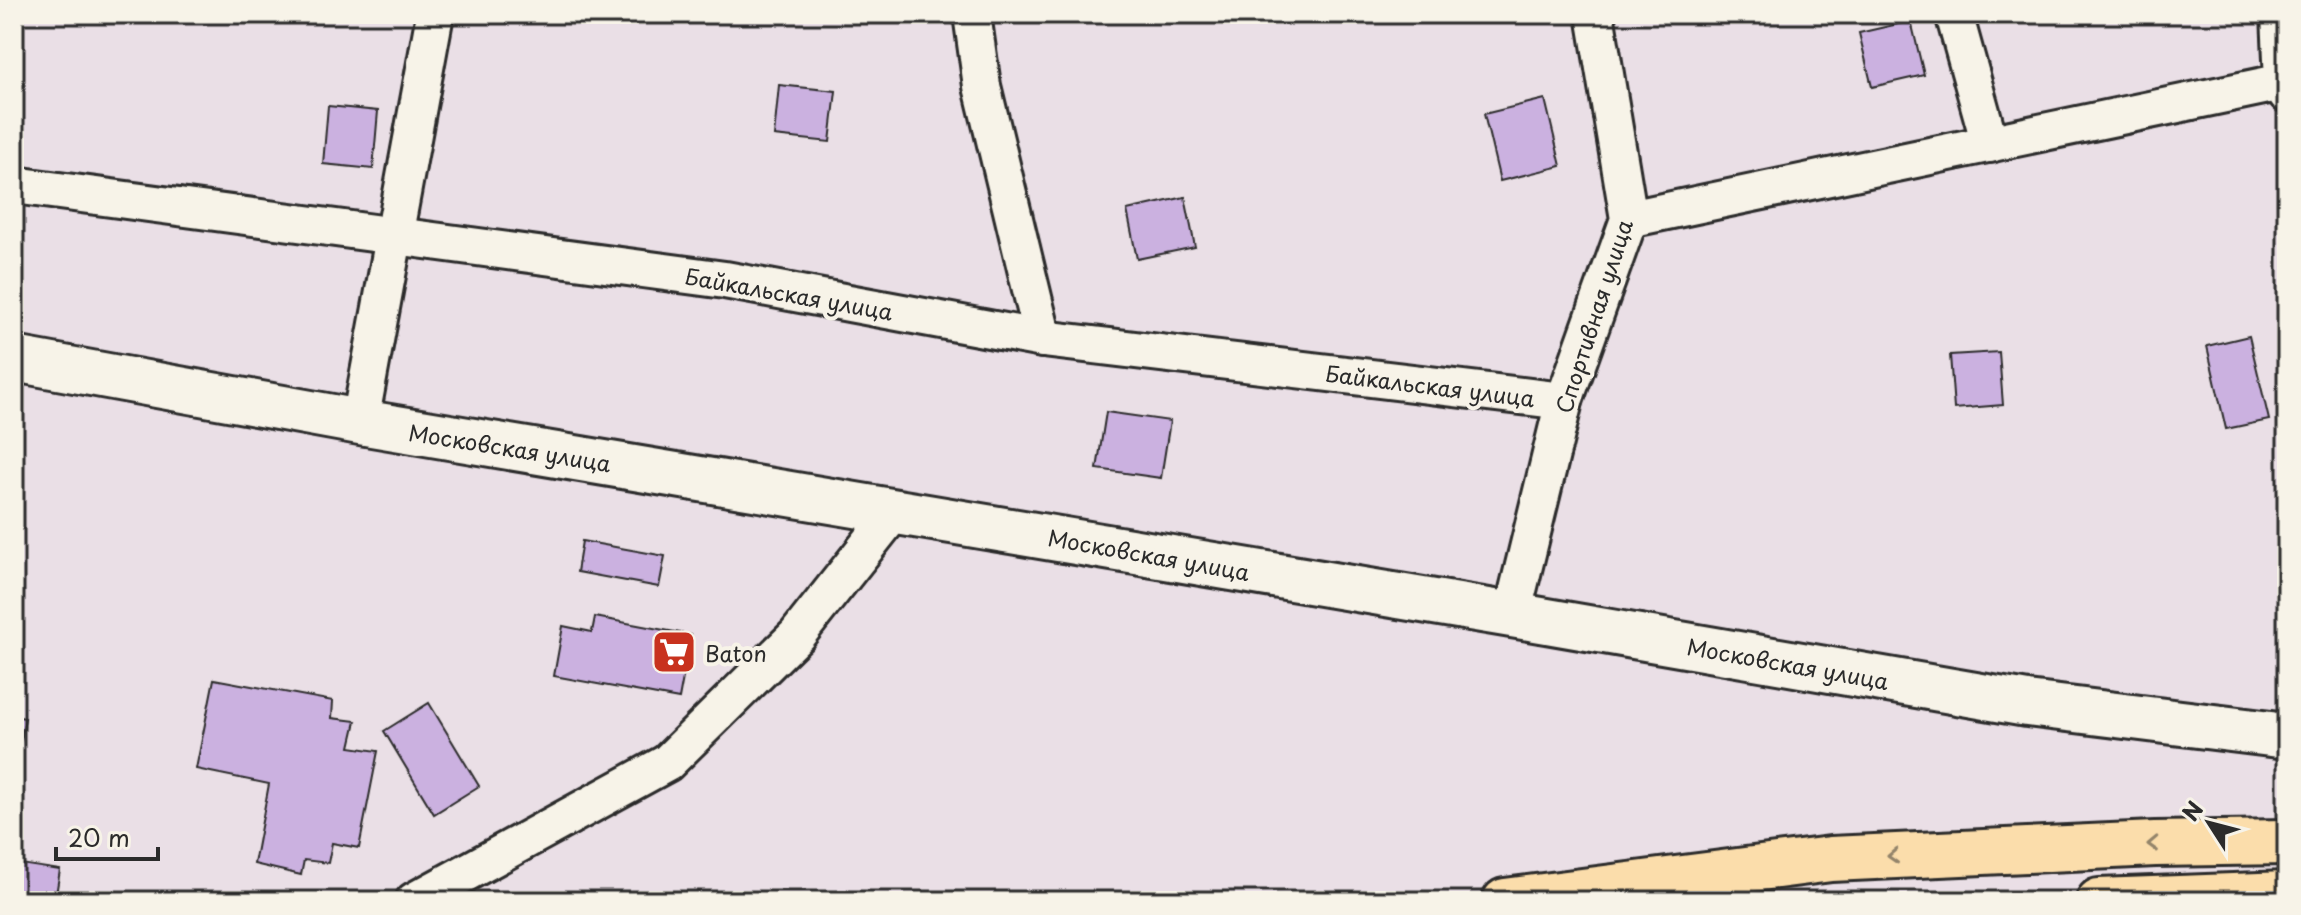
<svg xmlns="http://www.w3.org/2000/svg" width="2301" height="915" font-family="'Playpen Sans',sans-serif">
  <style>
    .building { fill: #cbb1e0; stroke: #2b2b2b; stroke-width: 2 }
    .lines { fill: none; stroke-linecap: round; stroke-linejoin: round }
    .minor-casing { stroke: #2b2b2b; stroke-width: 42 }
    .tertiary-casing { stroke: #2b2b2b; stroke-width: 50 }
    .trunk-casing { stroke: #2b2b2b; stroke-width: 50 }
    .minor { stroke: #f7f3e8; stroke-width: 36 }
    .tertiary { stroke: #f7f3e8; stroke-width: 44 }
    .trunk { stroke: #fbddab; stroke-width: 44 }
    .oneway { stroke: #93846b }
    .labels { text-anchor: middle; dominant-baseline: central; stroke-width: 8; stroke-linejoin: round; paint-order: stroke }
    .street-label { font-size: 22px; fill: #2b2b2b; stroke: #f7f3e8 }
    .poi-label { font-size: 22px; fill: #2b2b2b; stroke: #f7f3e8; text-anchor: start }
  </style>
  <rect width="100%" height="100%" fill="#eadfe6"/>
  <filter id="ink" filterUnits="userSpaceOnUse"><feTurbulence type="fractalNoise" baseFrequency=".0125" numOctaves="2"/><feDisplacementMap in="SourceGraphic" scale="16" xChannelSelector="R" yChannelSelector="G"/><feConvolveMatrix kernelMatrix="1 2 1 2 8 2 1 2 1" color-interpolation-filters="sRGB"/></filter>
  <g filter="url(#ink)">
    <g class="building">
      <path d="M 1911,21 L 1924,75 L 1872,87 L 1859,33 Z"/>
      <path d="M 779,85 L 836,91 L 830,142 L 774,136 Z"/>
      <path d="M 1545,99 L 1561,166 L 1500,181 L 1484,114 Z"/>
      <path d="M 328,106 L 378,111 L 373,169 L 323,164 Z"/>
      <path d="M 1185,197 L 1195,247 L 1137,259 L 1127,210 Z"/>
      <path d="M 2249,336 L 2269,420 L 2226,429 L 2207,346 Z"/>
      <path d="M 1999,352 L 2003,405 L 1954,409 L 1950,355 Z"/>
      <path d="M 1106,412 L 1170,421 L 1161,478 L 1097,469 Z"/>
      <path d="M 582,541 L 665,556 L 659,587 L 577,572 Z"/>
      <path d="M 595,617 L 691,635 L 679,699 L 554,676 L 563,626 L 592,632 Z"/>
      <path d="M 214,679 L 333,701 L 332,718 L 356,721 L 350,747 L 378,751 L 359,848 L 332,843 L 328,863 L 304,860 L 301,875 L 254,864 L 269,784 L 196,769 Z"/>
      <path d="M 429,703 L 479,786 L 434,814 L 384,731 Z"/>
      <path d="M 14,716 L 25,718 L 14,784 Z"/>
      <path d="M 14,863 L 60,870 L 55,901 L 14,901 Z"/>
    </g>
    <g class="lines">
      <g class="minor-casing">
        <g id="minor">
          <path d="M 972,14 L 982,86 L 1043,339"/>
          <path d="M 1954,14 L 1990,144"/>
          <path d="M 2280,14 L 2283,82 L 2287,94"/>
          <path d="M 14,185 L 725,280 L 1043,339 L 1564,401"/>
          <path d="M 1629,219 L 2283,82"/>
          <path d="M 360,422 L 435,14"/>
          <path d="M 1512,615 L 1564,401 L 1629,219 L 1595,14"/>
          <path d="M 414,901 L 667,763 L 797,635 L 895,511"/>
        </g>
      </g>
      <g class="tertiary-casing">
        <path id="tertiary" d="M 14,359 L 360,422 L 1512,615 L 2027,704 L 2287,736"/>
      </g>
      <g class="trunk-casing">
        <g id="trunk">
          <path d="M 1505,901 L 1831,859 L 2155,844 L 2287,842"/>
          <path d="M 2099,901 L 2287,894"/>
        </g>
      </g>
      <use href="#minor" class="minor"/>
      <use href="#tertiary" class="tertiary"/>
      <use href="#trunk" class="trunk"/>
    </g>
    <defs><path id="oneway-chevron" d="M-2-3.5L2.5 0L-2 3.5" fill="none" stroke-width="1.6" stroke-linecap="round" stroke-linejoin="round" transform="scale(2)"/></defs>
    <g class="oneway">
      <use href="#oneway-chevron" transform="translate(2153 844) rotate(178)"/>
      <use href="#oneway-chevron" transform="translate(1893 856) rotate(177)"/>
    </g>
  </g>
  <defs>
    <g id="supermarket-square" transform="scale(2.3)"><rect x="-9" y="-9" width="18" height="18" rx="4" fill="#c8321e" stroke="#f7f3e8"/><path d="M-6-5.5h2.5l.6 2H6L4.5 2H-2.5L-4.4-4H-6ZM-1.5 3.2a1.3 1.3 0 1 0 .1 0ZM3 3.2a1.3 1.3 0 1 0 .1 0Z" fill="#fff"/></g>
  </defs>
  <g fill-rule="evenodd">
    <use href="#supermarket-square" x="674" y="652"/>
  </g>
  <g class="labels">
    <g class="street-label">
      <text transform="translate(789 293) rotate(10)">Байкальская улица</text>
      <text transform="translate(1593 316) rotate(-72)">Спортивная улица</text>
      <text transform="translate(1430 385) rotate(7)">Байкальская улица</text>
      <text transform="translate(510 447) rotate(9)">Московская улица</text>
      <text transform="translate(1149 554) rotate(10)">Московская улица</text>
      <text transform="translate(1788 663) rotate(10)">Московская улица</text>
    </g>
    <g class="poi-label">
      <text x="705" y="652">Baton</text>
    </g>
  </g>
  <rect width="2301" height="915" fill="none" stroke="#f7f3e8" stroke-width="48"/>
  <rect x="24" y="24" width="2253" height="867" fill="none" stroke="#2b2b2b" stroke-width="3" filter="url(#ink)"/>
  <g transform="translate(2209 823) rotate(306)" stroke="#f7f3e8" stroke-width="6" paint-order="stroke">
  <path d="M0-6L14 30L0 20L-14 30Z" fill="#2b2b2b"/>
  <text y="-12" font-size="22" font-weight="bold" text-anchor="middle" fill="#2b2b2b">N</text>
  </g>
  <path d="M56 847v12h102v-12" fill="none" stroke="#2b2b2b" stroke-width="4"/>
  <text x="68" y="847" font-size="24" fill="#2b2b2b" stroke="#f7f3e8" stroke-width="6" paint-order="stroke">20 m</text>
</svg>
